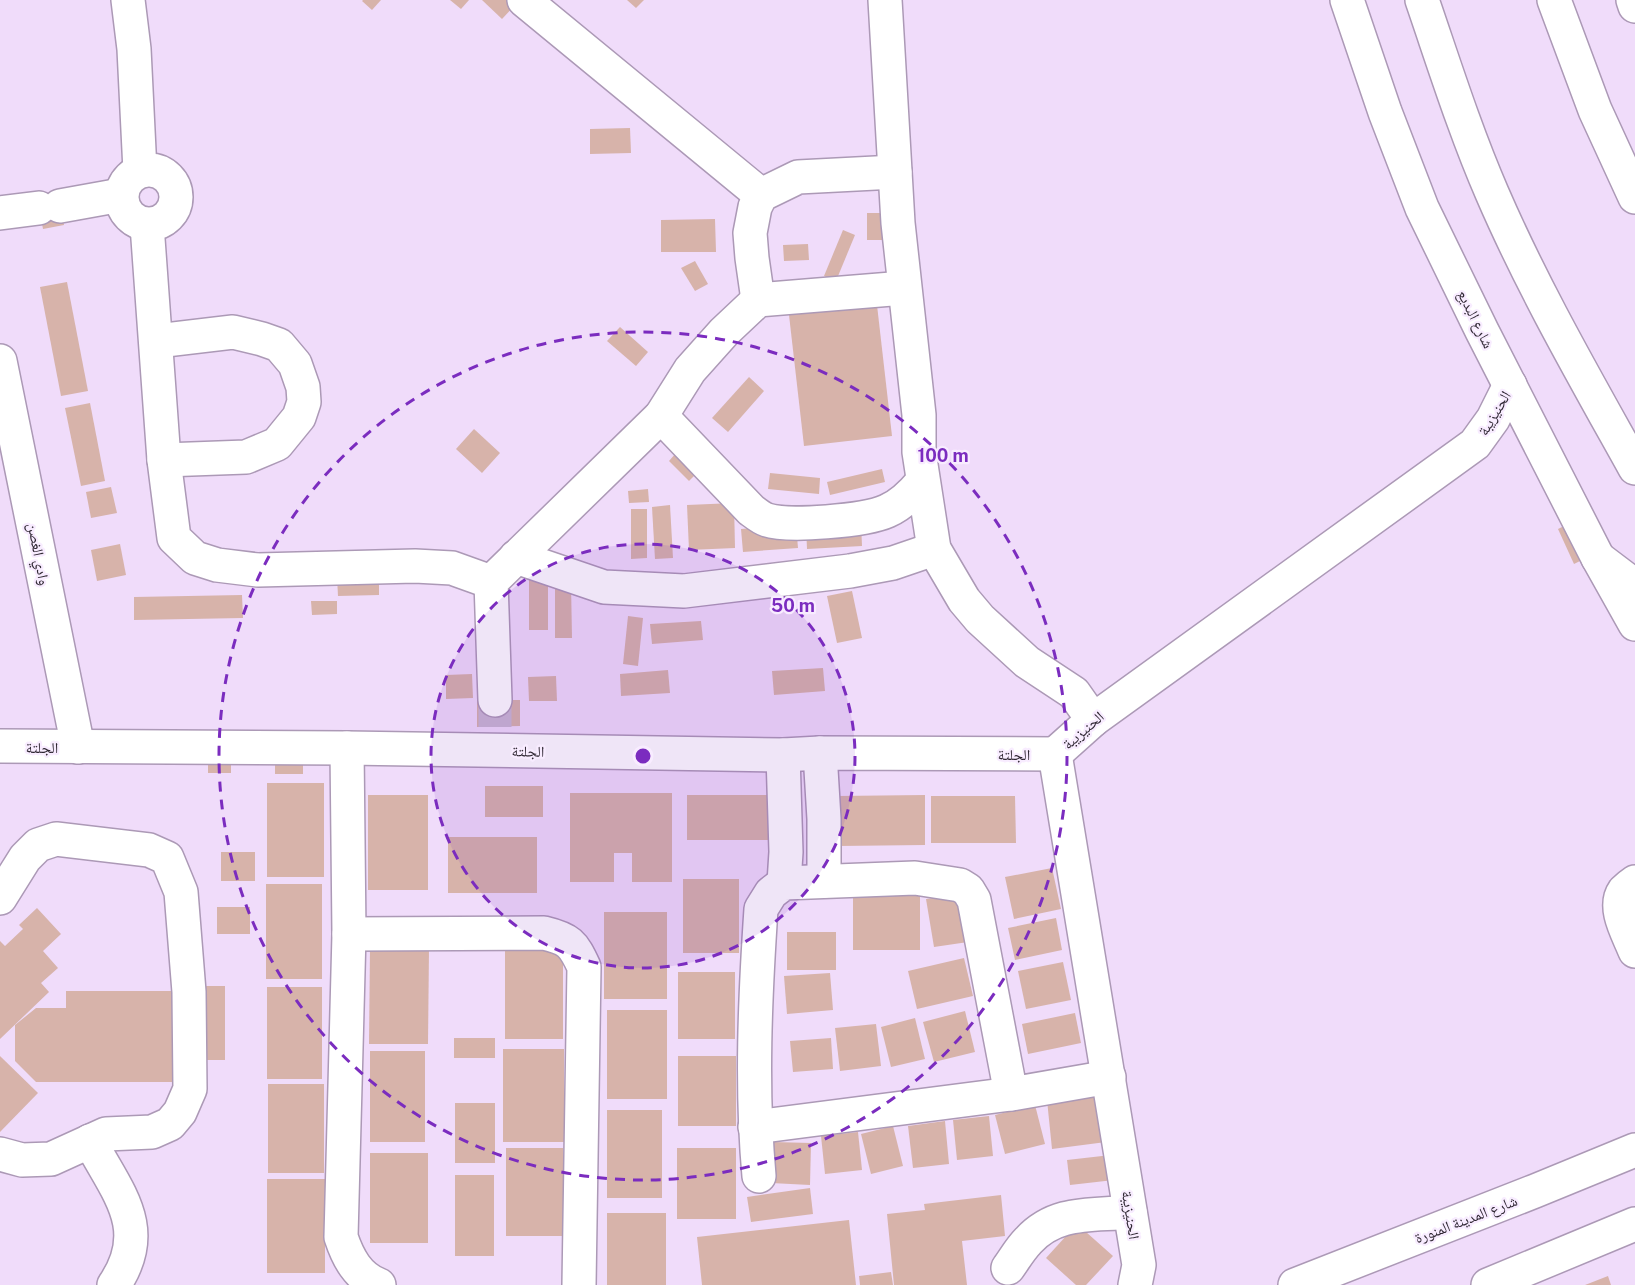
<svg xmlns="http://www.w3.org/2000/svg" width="1635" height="1285" font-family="'Public Sans','Noto Naskh Arabic',sans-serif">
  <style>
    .building { fill: #d7b3aa }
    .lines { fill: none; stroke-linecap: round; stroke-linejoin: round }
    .minor-tunnel { stroke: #c9b8d2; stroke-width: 33; stroke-dasharray: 33 16; stroke-linecap: butt }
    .minor-casing { stroke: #ac99b6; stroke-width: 36 }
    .major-casing { stroke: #ac99b6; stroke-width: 36 }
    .highway-casing { stroke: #ac99b6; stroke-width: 36 }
    .minor { stroke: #fff; stroke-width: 33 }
    .major { stroke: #fff; stroke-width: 33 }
    .highway { stroke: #fff; stroke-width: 33 }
    .ring { fill: none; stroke: #7b2cbf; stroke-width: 3; stroke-dasharray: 10 8 }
    .labels { text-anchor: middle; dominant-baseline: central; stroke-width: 4.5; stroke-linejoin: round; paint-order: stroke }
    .street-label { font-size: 15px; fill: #2f2733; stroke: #f8ecff }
    .centre { fill: #7b2cbf; stroke: #f8ecff; stroke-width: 3 }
    .ring-label { font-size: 18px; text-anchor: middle; font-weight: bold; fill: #7b2cbf; stroke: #f8ecff; stroke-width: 4.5; stroke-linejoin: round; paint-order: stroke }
  </style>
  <rect width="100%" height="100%" fill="#f0dcfa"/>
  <g class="building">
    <path d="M 363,0 L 381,0 L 372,10 L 362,1 Z"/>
    <path d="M 450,0 L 469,0 L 461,9 Z"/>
    <path d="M 482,0 L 513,0 L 517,3 L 502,19 Z"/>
    <path d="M 627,0 L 644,0 L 636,8 Z"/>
    <path d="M 630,128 L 631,153 L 590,154 L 590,129 Z"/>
    <path d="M 58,197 L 64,225 L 43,229 L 39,208 Z"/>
    <path d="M 867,213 L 883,213 L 882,240 L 867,240 Z"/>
    <path d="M 715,219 L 716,252 L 661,252 L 661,220 Z"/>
    <path d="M 843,230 L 855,235 L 836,281 L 824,276 Z"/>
    <path d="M 808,244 L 809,260 L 784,261 L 783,245 Z"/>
    <path d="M 695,261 L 708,284 L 695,291 L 681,268 Z"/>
    <path d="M 67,282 L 88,391 L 61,396 L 40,287 Z"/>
    <path d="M 877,305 L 892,436 L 804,446 L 789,315 Z"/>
    <path d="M 620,327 L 648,352 L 636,366 L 607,341 Z"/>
    <path d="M 749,377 L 764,391 L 728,432 L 712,418 Z"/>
    <path d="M 90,403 L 105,481 L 81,486 L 65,408 Z"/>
    <path d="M 474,429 L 500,453 L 482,473 L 456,449 Z"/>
    <path d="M 676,453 L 697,473 L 689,481 L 669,461 Z"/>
    <path d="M 882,469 L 885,482 L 830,495 L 827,482 Z"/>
    <path d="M 770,473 L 820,478 L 819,494 L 768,489 Z"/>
    <path d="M 111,487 L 117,513 L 91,518 L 86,492 Z"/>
    <path d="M 648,489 L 649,502 L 629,503 L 628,491 Z"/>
    <path d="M 734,503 L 735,548 L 689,550 L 687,505 Z"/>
    <path d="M 670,505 L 673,558 L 655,559 L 652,507 Z"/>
    <path d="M 631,509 L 647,509 L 647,558 L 631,559 Z"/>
    <path d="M 861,523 L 862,546 L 807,549 L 806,526 Z"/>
    <path d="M 796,525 L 798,548 L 743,552 L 741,529 Z"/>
    <path d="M 1566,525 L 1582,560 L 1574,564 L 1558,529 Z"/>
    <path d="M 120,544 L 126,575 L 97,581 L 91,550 Z"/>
    <path d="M 379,576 L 379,595 L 338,596 L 337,577 Z"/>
    <rect x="529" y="579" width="19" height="51"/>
    <path d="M 555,583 L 571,583 L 572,638 L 555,638 Z"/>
    <path d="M 852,591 L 862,638 L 837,643 L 827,596 Z"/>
    <path d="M 242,595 L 243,618 L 134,620 L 134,597 Z"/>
    <path d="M 311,601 L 337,601 L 337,614 L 312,615 Z"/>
    <path d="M 628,616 L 643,618 L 638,666 L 623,664 Z"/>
    <path d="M 701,621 L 703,640 L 652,644 L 650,624 Z"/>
    <path d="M 823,668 L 825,691 L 774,695 L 772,671 Z"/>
    <path d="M 668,670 L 670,693 L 621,696 L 620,674 Z"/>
    <path d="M 472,674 L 473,698 L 446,699 L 446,675 Z"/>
    <path d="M 556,676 L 557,701 L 529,701 L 528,677 Z"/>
    <path d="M 477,700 L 520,700 L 520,726 L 477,727 Z"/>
    <rect x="208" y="751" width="23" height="22"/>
    <rect x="275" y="754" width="28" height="20"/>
    <rect x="267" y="783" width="57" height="94"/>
    <rect x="485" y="786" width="58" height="31"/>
    <path d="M 570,793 L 672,793 L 672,882 L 632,882 L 632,853 L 614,853 L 614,882 L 570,882 Z"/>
    <rect x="368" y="795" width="60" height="95"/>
    <rect x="687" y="795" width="82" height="45"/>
    <path d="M 925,795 L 925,845 L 838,846 L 837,796 Z"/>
    <path d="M 931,796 L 1015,796 L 1016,843 L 931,843 Z"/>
    <rect x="448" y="837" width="89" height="56"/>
    <rect x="221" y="852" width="34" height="29"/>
    <path d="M 1052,868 L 1061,909 L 1014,919 L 1005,877 Z"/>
    <rect x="683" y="879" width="56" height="74"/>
    <rect x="266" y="884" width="56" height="95"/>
    <rect x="853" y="888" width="67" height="62"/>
    <path d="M 960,894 L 968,942 L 934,947 L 926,899 Z"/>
    <rect x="217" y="907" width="33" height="27"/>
    <path d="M 37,908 L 61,934 L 43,951 L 58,968 L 41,983 L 49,992 L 0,1039 L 0,941 L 5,946 L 23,929 L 19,925 Z"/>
    <rect x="604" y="912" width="63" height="87"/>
    <path d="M 1056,918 L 1062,950 L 1015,960 L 1008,928 Z"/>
    <rect x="787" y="932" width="49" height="38"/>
    <rect x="505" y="945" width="58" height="94"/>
    <path d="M 370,948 L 429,949 L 428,1044 L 369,1044 Z"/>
    <path d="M 964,958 L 973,996 L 917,1009 L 908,971 Z"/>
    <path d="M 1063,962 L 1071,1000 L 1026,1009 L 1018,971 Z"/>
    <rect x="678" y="972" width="57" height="67"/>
    <path d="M 830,973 L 833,1010 L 787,1014 L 784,976 Z"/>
    <rect x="196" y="986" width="29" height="74"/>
    <rect x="267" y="987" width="55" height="92"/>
    <path d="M 66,991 L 181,991 L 181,1082 L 36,1082 L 15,1061 L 15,1025 L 36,1008 L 66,1008 Z"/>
    <rect x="607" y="1010" width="60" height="89"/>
    <path d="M 965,1011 L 975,1052 L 934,1062 L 923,1022 Z"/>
    <path d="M 1075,1013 L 1081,1043 L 1028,1054 L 1022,1024 Z"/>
    <path d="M 915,1018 L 925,1059 L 891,1067 L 881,1027 Z"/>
    <path d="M 876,1024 L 881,1066 L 840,1071 L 835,1028 Z"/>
    <rect x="454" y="1038" width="41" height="20"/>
    <path d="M 831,1038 L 833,1069 L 793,1072 L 790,1041 Z"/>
    <rect x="503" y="1049" width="61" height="93"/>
    <rect x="370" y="1051" width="55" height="91"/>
    <path d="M 0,1056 L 38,1093 L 0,1132 Z"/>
    <rect x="678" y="1056" width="58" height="70"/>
    <rect x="268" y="1084" width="56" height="89"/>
    <path d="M 1101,1094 L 1106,1142 L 1052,1149 L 1047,1100 Z"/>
    <rect x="455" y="1103" width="40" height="60"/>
    <path d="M 1035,1105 L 1045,1144 L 1005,1154 L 995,1115 Z"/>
    <rect x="607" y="1110" width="55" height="88"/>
    <path d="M 989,1116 L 993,1156 L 957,1160 L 953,1120 Z"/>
    <path d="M 945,1121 L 949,1164 L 913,1168 L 908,1126 Z"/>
    <path d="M 893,1126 L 903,1166 L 871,1174 L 861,1134 Z"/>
    <path d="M 858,1132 L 862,1170 L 825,1174 L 821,1136 Z"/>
    <path d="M 773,1142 L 811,1143 L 810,1185 L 771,1183 Z"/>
    <rect x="506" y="1148" width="57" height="88"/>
    <rect x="677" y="1148" width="59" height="71"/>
    <rect x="370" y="1153" width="58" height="90"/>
    <path d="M 1111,1155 L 1114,1180 L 1070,1185 L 1067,1160 Z"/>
    <rect x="455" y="1175" width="39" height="81"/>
    <rect x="267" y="1179" width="58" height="94"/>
    <path d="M 810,1188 L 813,1214 L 751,1222 L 747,1197 Z"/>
    <path d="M 1001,1195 L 1005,1236 L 962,1241 L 967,1285 L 894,1285 L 887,1214 L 925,1210 L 924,1204 Z"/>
    <rect x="607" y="1213" width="59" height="72"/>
    <path d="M 849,1220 L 856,1285 L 702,1285 L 697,1237 Z"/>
    <path d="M 1077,1224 L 1113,1256 L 1086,1285 L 1076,1285 L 1046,1258 Z"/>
    <path d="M 891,1272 L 893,1285 L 860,1285 L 859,1276 Z"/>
    <path d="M 1608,1276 L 1611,1285 L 1585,1285 Z"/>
  </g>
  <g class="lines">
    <path class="minor-tunnel" d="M 495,700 L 495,727"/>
    <g class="minor-casing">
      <g id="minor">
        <path d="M 128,0 L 134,49 L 140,171"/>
        <path d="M 524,0 L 761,195"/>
        <path d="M 885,0 L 898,223 L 919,415 L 919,452 L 934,549 L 964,600 L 980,619 L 1027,662 L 1074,693 L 1093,720"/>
        <circle cx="149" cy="197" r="27"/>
        <path d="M 60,206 L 121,195"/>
        <path d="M 0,213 L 39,208"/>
        <path d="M 147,225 L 164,460 L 174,538 L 195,558 L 217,565 L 258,570 L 415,566 L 452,568 L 491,582"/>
        <path d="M 758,300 L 752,258 L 750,233 L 755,207 L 761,195 L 798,177 L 895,172"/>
        <path d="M 157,341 L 233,332 L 262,339 L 279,345 L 295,364 L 303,387 L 304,402 L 299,417 L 277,444 L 246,457 L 164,460"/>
        <path d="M 0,361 L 78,747"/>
        <path d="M 661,416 L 751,510 C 755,513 761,518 767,520 C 788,527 865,521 887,511 C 901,505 912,494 922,482"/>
        <path d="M 516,557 L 604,587 L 684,591 L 850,571 L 893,563 L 934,549"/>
        <path d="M 495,700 L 491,582 L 661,416 L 690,370 L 724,332 L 758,300 L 904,288"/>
        <path d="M 0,746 L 347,748 L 783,755 L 820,753 L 1055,754"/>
        <path d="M 347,748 L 349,934 L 341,1237 C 348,1258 358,1277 379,1285"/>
        <path d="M 820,753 L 824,819 L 824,881"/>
        <path d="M 1055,754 L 1093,720 L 1475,444 L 1493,419 L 1510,385"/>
        <path d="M 1055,754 C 1082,925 1111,1095 1139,1265 L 1135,1285"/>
        <path d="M 783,755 L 786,852 L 784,883"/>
        <path d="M 1635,882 C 1632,884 1627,888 1624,891 C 1612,908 1629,935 1635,951"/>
        <path d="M 0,898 L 25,858 L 38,845 L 56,839 L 149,850 L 167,858 L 181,892 L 189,992 L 190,1089 L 180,1112 L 170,1124 L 152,1132 L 106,1134 L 51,1159 L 22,1160 L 0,1154"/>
        <path d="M 349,934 L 544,933 C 569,939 573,943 584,967 L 579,1285"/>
        <path d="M 755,1127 L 1011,1094"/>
        <path d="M 90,1141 C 116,1191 153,1228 114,1285"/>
        <path d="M 759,1176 C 751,1088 755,998 761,909 L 771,893 L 784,883 L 915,878 L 960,885 L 968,890 L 974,900 L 1011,1094 L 1109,1077"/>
        <path d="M 1008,1268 C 1014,1260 1020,1249 1028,1241 C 1056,1210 1092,1216 1130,1212"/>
        <path d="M 1295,1285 L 1535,1191 L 1635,1150"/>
        <path d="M 1488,1285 L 1635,1224"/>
      </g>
    </g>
    <g class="major-casing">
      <g id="major">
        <path d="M 1347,0 L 1385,112 L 1422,208 L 1482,331 L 1598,558 L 1635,624"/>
        <path d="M 1633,0 L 1635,6"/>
      </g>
    </g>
    <g class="highway-casing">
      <g id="highway">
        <path d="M 1422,0 C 1444,64 1465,131 1492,193 C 1533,288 1585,378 1635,468"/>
        <path d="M 1554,0 L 1595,110 L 1635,197"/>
        <path d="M 1598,558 L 1635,586"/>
      </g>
    </g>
    <use href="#minor" class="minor"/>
    <use href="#major" class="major"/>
    <use href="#highway" class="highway"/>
  </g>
  <circle cx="643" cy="756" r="212" fill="#7b2cbf" fill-opacity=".12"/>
  <g class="ring">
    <circle cx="643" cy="756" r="212"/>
    <circle cx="643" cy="756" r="424"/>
  </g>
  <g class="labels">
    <g class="street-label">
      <text transform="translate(1476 319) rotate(64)">شارع البديع</text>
      <text transform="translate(1494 413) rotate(-59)">الحنيزيبة</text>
      <text transform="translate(39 554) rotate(79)">وادي الغصن</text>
      <text transform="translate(1083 730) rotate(-41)">الحنيزيبة</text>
      <text x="42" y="747">الجلتة</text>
      <text transform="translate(528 751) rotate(1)">الجلتة</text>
      <text x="1014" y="754">الجلتة</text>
      <text transform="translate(1131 1215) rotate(81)">الحنيزيبة</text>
      <text transform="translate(1466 1219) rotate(-21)">شارع المدينة المنورة</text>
    </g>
  </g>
  <circle cx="643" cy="756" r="9" class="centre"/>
  <g class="ring-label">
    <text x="943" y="462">100 m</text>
    <text x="793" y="612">50 m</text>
  </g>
</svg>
